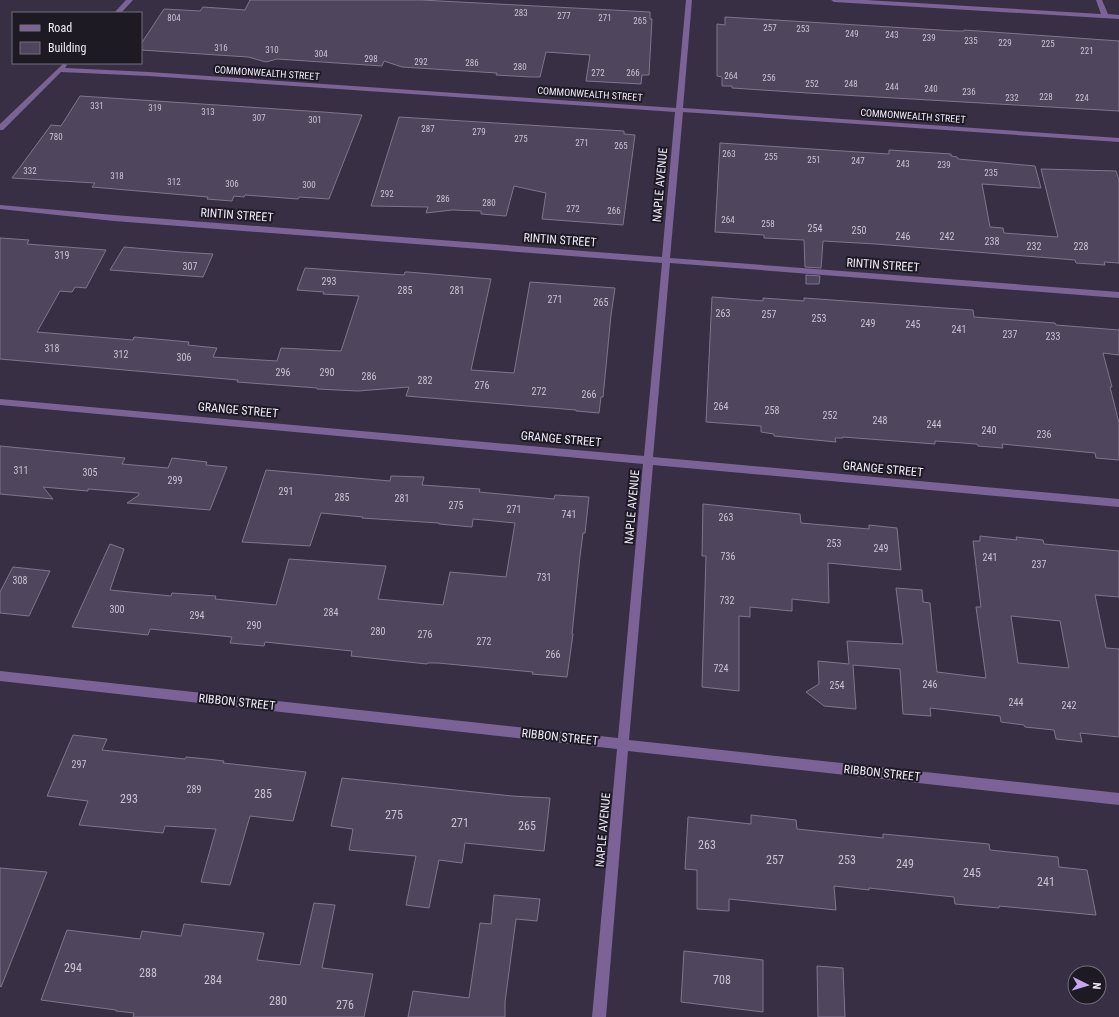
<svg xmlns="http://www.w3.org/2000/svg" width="1119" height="1017" font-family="'Roboto Condensed',sans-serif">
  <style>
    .building { fill: #4f455c; stroke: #80758e; fill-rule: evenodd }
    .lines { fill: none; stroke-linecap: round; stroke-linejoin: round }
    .minor { fill: #7b6397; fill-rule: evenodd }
    .labels { text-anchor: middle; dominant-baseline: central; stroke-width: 4; stroke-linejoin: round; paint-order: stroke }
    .far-number-label { font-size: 9px; fill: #c8c2d2 }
    .far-street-label { font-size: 10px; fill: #f1ebf9; stroke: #1e1a24 }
    .number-label { font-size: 10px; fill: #c8c2d2 }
    .street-label { font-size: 12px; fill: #f1ebf9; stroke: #1e1a24 }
    .near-number-label { font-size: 12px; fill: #c8c2d2 }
  </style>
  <rect width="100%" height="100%" fill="#392f45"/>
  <g class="building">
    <path d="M 250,0 L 421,0 L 650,12 L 650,19 L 652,19 L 649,75 L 642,75 L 641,84 L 586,81 L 590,55 L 546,52 L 540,77 L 531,77 L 496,75 L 497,73 L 402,67 L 384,61 L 382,66 L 277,59 L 266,62 L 248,57 L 141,50 L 141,44 L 164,9 L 200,11 L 203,7 L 245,10 Z"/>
    <path d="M 725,17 L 956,31 L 964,31 L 964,30 L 1119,41 L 1119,111 L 808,93 L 732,88 L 732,86 L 722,86 L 722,77 L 717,76 L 717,24 L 725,25 Z"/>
    <path d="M 80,96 L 323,112 L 362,115 L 329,199 L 299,197 L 298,199 L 245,195 L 244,197 L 234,196 L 232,201 L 207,199 L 208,197 L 92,187 L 95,183 L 12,178 L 51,125 L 61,126 Z"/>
    <path d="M 399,117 L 624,131 L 624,134 L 635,135 L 623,225 L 542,219 L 546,193 L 514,186 L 506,216 L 481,214 L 481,211 L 452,210 L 426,213 L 428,207 L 371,206 Z"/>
    <path d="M 720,143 L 889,154 L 889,150 L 951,154 L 951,156 L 957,157 L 958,159 L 1035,166 L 1041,188 L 982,184 L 990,227 L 1003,228 L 1004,233 L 1058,237 L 1041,169 L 1116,171 L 1119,180 L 1119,263 L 1104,262 L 1105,265 L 1076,263 L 1075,260 L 876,244 L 823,241 L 821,268 L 805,267 L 804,240 L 764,238 L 764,235 L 715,232 Z"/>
    <path d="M 0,238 L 29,240 L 27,244 L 106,250 L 86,288 L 75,287 L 72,292 L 60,291 L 37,332 L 133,340 L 134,337 L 189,342 L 188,345 L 217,348 L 213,357 L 277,361 L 281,348 L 341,351 L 359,296 L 323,294 L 324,292 L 297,290 L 305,268 L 404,275 L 405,272 L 408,272 L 491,279 L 471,370 L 514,373 L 530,282 L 615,288 L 611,315 L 603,397 L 601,397 L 599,413 L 576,411 L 576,410 L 406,396 L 409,387 L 358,391 L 317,389 L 317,388 L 237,382 L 238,380 L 0,359 Z"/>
    <path d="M 124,247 L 181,252 L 213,254 L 203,277 L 110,270 Z"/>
    <path d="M 806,275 L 820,276 L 819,284 L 806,284 Z"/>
    <path d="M 712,297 L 763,301 L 763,298 L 804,301 L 804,298 L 973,310 L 974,317 L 1055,323 L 1056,325 L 1119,330 L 1119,355 L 1103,353 L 1112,387 L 1110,387 L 1119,423 L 1119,460 L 1096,458 L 1095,453 L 1002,444 L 1003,448 L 978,446 L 977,444 L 935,441 L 935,444 L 843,437 L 843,438 L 835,438 L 836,442 L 774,436 L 774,434 L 761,432 L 761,426 L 706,422 Z"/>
    <path d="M 0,446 L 125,458 L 122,464 L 168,468 L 172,458 L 207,462 L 206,465 L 227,467 L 210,510 L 127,503 L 139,495 L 139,493 L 88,489 L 88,491 L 43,487 L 53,499 L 0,494 Z"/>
    <path d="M 266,470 L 390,481 L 391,476 L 424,477 L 422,485 L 480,489 L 479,492 L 554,499 L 555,495 L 589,497 L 585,533 L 583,533 L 580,556 L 572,634 L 573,634 L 567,677 L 532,674 L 533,672 L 438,663 L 428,663 L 427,664 L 351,656 L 352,651 L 265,642 L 264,646 L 230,643 L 232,637 L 150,629 L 148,635 L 72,627 L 110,544 L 124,549 L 110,590 L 171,596 L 172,593 L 216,596 L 215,599 L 276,605 L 289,559 L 386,566 L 378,599 L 443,605 L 450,572 L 506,577 L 515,523 L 473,519 L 472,527 L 439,524 L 439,523 L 362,518 L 363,517 L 321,513 L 310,546 L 242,542 Z"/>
    <path d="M 703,504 L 800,514 L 801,523 L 869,529 L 869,525 L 897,528 L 901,570 L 828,563 L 829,603 L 792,599 L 792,611 L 750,607 L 750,617 L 739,616 L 739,691 L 702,687 L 706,556 L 702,556 Z"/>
    <path d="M 980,536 L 1017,540 L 1016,537 L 1043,540 L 1044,544 L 1119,551 L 1119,597 L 1095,595 L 1106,648 L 1119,649 L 1119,737 L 1080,733 L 1082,742 L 1056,739 L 1054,730 L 1025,727 L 1024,725 L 1001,722 L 1000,716 L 930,708 L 931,716 L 903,714 L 900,669 L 853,665 L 856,709 L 824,706 L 806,692 L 819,684 L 818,661 L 849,664 L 847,641 L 903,644 L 896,588 L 922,590 L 923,602 L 930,603 L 937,672 L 986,678 L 976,607 L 981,607 L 973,541 L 980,541 ZM 1011,616 L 1060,621 L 1069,668 L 1018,663 Z"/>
    <path d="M 13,567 L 50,571 L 29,616 L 0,613 L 0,592 Z"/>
    <path d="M 73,735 L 107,739 L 102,750 L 185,759 L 186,757 L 207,759 L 224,761 L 223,763 L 306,772 L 293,821 L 250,816 L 230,885 L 201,882 L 216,829 L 165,826 L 163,833 L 79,825 L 88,801 L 47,796 Z"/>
    <path d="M 342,778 L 512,796 L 550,798 L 544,851 L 465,843 L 462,863 L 439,860 L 429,908 L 406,905 L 416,856 L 349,850 L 353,829 L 331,826 Z"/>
    <path d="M 751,815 L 796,820 L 797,829 L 883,838 L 883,834 L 989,844 L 990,850 L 1058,857 L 1059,867 L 1087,870 L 1096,915 L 999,906 L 999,908 L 955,904 L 954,897 L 869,888 L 869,890 L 834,886 L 836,910 L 729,899 L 729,911 L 697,909 L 697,870 L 685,869 L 688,817 L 751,824 Z"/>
    <path d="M 0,868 L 47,872 L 1,987 L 0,986 Z"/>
    <path d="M 494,895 L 540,899 L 537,921 L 516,919 L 505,1002 L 505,1017 L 408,1017 L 413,991 L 469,998 L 480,923 L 491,924 Z"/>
    <path d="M 314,903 L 335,905 L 322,968 L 373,974 L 364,1017 L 133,1017 L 134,1013 L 116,1011 L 116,1010 L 41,1000 L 67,930 L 140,939 L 142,931 L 181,936 L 184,924 L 264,933 L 257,960 L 300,965 Z"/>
    <path d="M 684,951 L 763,960 L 763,1012 L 681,1002 Z"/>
    <path d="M 817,966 L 843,968 L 845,1017 L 818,1017 Z"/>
  </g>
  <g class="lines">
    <g class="minor">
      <path d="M 126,0 L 133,0 L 121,13 L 114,13 Z"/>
      <path d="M 686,0 L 692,0 L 683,108 L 1119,138 L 1119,142 L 683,112 L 670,258 L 1119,292 L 1119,298 L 670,263 L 653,457 L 1119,499 L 1119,507 L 653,465 L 629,740 L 1119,793 L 1119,805 L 628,751 L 606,1017 L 592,1017 L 617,749 L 0,681 L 0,671 L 618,738 L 643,464 L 0,405 L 0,399 L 644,456 L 662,263 L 114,221 L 0,209 L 0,205 L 114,215 L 662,257 L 675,112 L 149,76 L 61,72 L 3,130 L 0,130 L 0,124 L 64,63 L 67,65 L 65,68 L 149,72 L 676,108 Z"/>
      <path d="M 831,0 L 866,0 L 1101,14 L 1096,0 L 1102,0 L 1108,14 L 1119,15 L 1119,19 L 834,2 Z"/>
    </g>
  </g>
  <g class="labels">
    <g class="far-number-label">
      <text x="521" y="13">283</text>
      <text x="564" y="16">277</text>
      <text x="174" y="18">804</text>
      <text x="605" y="18">271</text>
      <text x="640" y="21">265</text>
      <text x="770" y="28">257</text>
      <text x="803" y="29">253</text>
      <text x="852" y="34">249</text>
      <text x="892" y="35">243</text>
      <text x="929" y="38">239</text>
      <text x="971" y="41">235</text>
      <text x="1005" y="43">229</text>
      <text x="1048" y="44">225</text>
      <text x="221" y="48">316</text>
      <text x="272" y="50">310</text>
      <text x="1087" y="51">221</text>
      <text x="321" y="54">304</text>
      <text x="371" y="59">298</text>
      <text x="421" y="62">292</text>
      <text x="472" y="63">286</text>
      <text x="520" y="67">280</text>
      <text x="598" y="73">272</text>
      <text x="633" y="73">266</text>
      <text x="731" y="76">264</text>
      <text x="769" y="78">256</text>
      <text x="812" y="84">252</text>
      <text x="851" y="84">248</text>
      <text x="892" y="87">244</text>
      <text x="931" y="89">240</text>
      <text x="969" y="92">236</text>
      <text x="1046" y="97">228</text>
      <text x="1012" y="98">232</text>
      <text x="1082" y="98">224</text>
      <text x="97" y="106">331</text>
      <text x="155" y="108">319</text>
      <text x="208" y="112">313</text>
      <text x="259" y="118">307</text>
      <text x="315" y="120">301</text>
      <text x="428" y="129">287</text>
      <text x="479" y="132">279</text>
      <text x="56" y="137">780</text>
      <text x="521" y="139">275</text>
      <text x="582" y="143">271</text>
      <text x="621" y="146">265</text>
      <text x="729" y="154">263</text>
      <text x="771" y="157">255</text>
      <text x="814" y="160">251</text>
      <text x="858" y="161">247</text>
      <text x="903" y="164">243</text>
      <text x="944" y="165">239</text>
      <text x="30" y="171">332</text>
      <text x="991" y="173">235</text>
      <text x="117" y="176">318</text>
      <text x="174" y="182">312</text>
      <text x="232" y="184">306</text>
      <text x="309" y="185">300</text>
      <text x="387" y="194">292</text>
      <text x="443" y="199">286</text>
      <text x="489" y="203">280</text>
      <text x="573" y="209">272</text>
      <text x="614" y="211">266</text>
      <text x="728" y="220">264</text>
      <text x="768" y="224">258</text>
    </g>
    <g class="far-street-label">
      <text transform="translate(267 73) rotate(4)">COMMONWEALTH STREET</text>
      <text transform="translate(590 94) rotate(4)">COMMONWEALTH STREET</text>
      <text transform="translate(913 116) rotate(4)">COMMONWEALTH STREET</text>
    </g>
    <g class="number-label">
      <text x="815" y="228">254</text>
      <text x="859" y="230">250</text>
      <text x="903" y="236">246</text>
      <text x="947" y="236">242</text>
      <text x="992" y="241">238</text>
      <text x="1034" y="246">232</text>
      <text x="1081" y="246">228</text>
      <text x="62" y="255">319</text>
      <text x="190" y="266">307</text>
      <text x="329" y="281">293</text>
      <text x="405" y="290">285</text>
      <text x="457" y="290">281</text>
      <text x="555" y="299">271</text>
      <text x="601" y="302">265</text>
      <text x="723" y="313">263</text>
      <text x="769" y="314">257</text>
      <text x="819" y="318">253</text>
      <text x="868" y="323">249</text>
      <text x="913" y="324">245</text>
      <text x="959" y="329">241</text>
      <text x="1010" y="334">237</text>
      <text x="1053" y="336">233</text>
      <text x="52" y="348">318</text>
      <text x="121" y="354">312</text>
      <text x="184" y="357">306</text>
      <text x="283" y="372">296</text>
      <text x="327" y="372">290</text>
      <text x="369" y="376">286</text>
      <text x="425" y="380">282</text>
      <text x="482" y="385">276</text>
      <text x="539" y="391">272</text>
      <text x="589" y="394">266</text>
      <text x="721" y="406">264</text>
      <text x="772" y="410">258</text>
      <text x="830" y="415">252</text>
      <text x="880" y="420">248</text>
      <text x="934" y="424">244</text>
      <text x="989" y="430">240</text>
      <text x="1044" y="434">236</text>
      <text x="21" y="470">311</text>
      <text x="90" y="472">305</text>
      <text x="175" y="480">299</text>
      <text x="286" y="491">291</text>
      <text x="342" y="497">285</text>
      <text x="402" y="498">281</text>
      <text x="456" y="505">275</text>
      <text x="514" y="509">271</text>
      <text x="569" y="514">741</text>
      <text x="726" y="517">263</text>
      <text x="834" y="543">253</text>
      <text x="881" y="548">249</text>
      <text x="728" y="556">736</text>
      <text x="990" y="557">241</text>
      <text x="1039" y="564">237</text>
      <text x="544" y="577">731</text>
      <text x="20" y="580">308</text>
      <text x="727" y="600">732</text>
      <text x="117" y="609">300</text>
      <text x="331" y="612">284</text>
      <text x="197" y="615">294</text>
      <text x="254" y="625">290</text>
      <text x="378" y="631">280</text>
      <text x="425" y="634">276</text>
      <text x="484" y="641">272</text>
      <text x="553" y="654">266</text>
      <text x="721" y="668">724</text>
      <text x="930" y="684">246</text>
      <text x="837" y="685">254</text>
      <text x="1016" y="702">244</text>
      <text x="1069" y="705">242</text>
      <text x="79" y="764">297</text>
      <text x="194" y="789">289</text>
    </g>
    <g class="street-label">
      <text transform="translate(660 185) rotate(-85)">NAPLE AVENUE</text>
      <text transform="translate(237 215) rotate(4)">RINTIN STREET</text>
      <text transform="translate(560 240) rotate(4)">RINTIN STREET</text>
      <text transform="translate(883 265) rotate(4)">RINTIN STREET</text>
      <text transform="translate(238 410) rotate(5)">GRANGE STREET</text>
      <text transform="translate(561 439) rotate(5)">GRANGE STREET</text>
      <text transform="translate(883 469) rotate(5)">GRANGE STREET</text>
      <text transform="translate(632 507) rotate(-85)">NAPLE AVENUE</text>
      <text transform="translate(237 702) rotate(6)">RIBBON STREET</text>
      <text transform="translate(560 737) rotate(6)">RIBBON STREET</text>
      <text transform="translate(882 773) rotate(6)">RIBBON STREET</text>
      <text transform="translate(603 830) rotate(-85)">NAPLE AVENUE</text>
    </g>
    <g class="near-number-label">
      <text x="263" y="794">285</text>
      <text x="129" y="799">293</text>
      <text x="394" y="815">275</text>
      <text x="460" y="823">271</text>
      <text x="527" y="826">265</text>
      <text x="707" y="845">263</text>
      <text x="775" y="860">257</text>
      <text x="847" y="860">253</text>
      <text x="905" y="864">249</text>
      <text x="972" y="873">245</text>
      <text x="1046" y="882">241</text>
      <text x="73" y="968">294</text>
      <text x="148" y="973">288</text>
      <text x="213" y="980">284</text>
      <text x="722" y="980">708</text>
      <text x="278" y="1001">280</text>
      <text x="345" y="1005">276</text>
    </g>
  </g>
  <rect x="12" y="12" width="130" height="52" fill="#1e1a24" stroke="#726e79"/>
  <rect x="20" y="25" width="20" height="6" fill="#7b6397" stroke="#726e79"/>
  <text x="48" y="32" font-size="12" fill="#f1ebf9">Road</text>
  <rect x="20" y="42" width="20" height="12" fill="#4f455c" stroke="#726e79"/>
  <text x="48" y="52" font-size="12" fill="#f1ebf9">Building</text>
  <g transform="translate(1087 985) rotate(95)"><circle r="19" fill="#1e1a24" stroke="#726e79"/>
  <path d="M0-3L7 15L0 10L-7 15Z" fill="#c8a6ef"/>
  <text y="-6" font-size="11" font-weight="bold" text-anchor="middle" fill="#f1ebf9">N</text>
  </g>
</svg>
